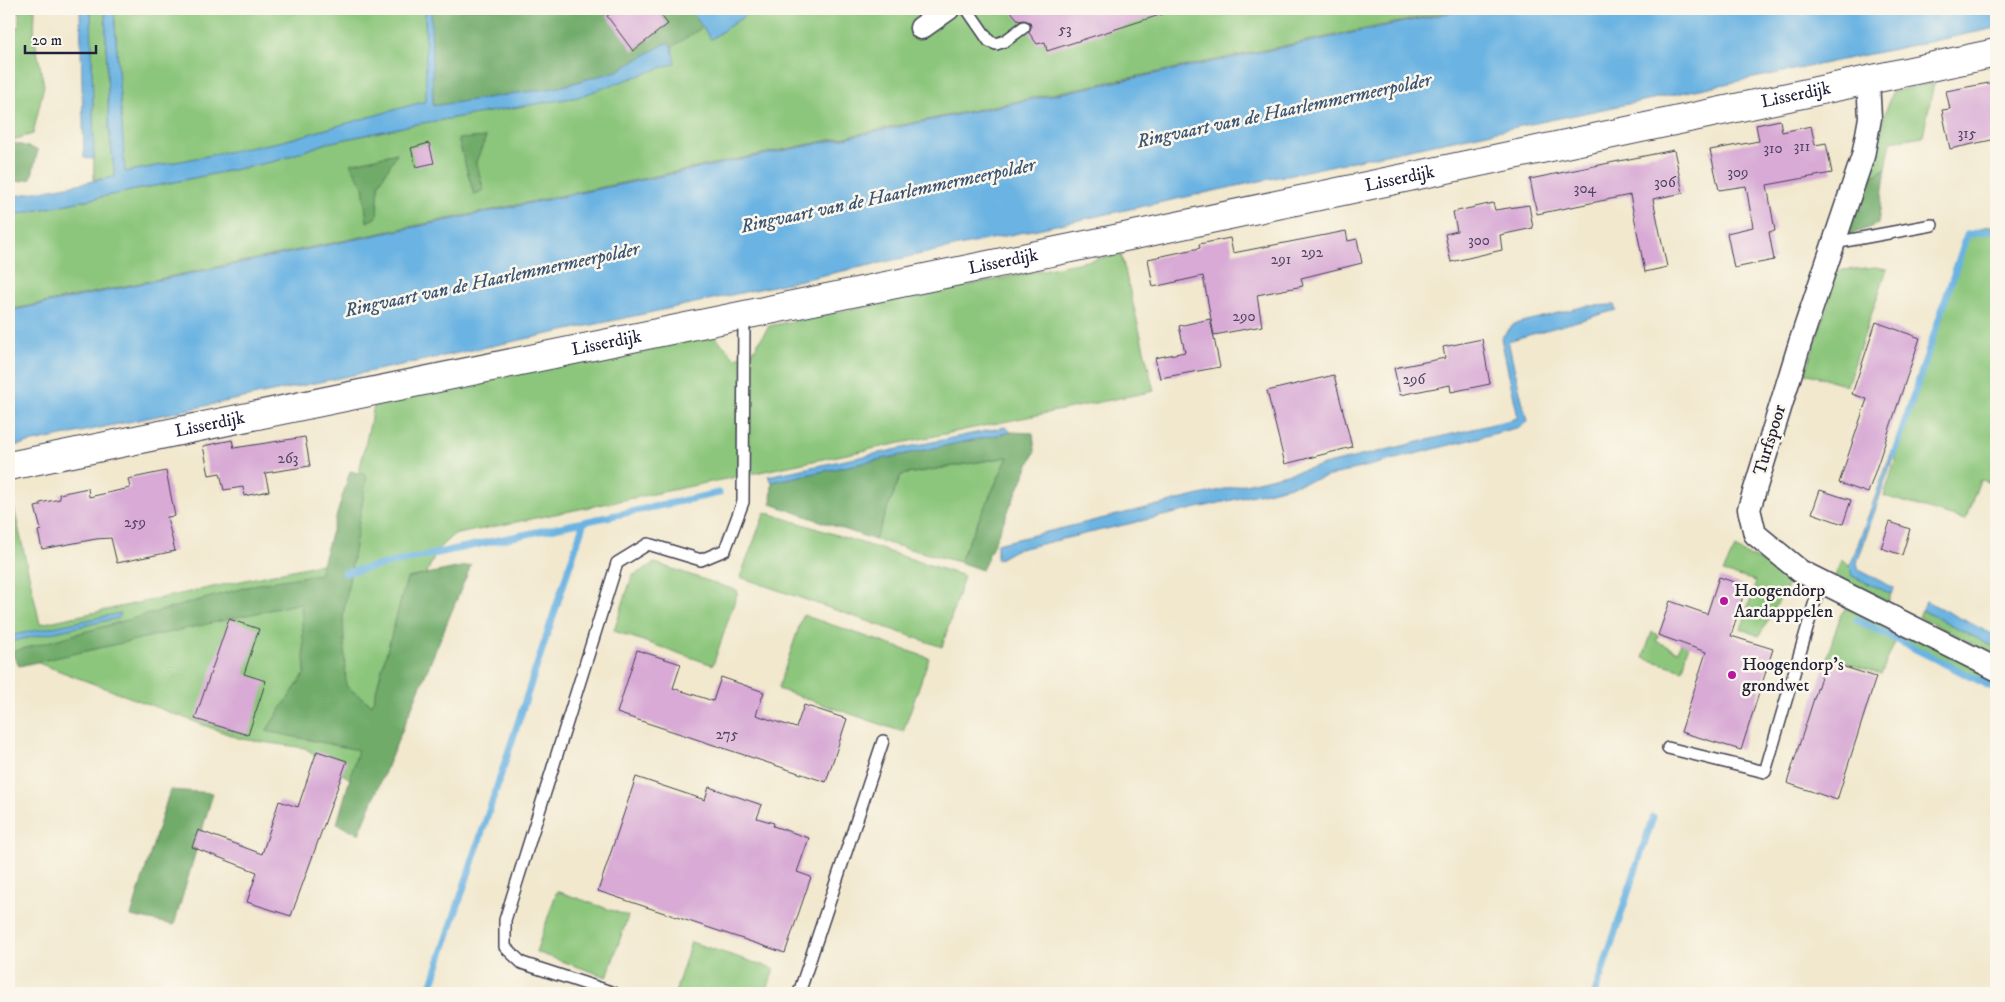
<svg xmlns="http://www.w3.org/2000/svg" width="2005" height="1002" font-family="'IM FELL DW Pica',serif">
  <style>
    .green { fill: #8cc67b; stroke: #57745b }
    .forest { fill: #71ab6b; stroke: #4a6653 }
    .water { fill: #6ab3e2; stroke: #466a8e }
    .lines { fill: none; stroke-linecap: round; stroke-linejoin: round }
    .stream { stroke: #6ab3e2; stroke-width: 7 }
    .building { fill: #d8aad5 }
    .lane-casing { stroke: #414051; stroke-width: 14 }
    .street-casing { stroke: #414051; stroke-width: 25 }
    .secondary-casing { stroke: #414051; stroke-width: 30 }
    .lane { stroke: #fff; stroke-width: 11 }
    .street { stroke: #fff; stroke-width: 22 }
    .secondary { stroke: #fff; stroke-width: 28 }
    .poi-dot { fill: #b5179e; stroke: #fbf7ec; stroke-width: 2 }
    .labels { text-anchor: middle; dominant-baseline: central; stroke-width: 5; stroke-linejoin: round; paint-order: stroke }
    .number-label { font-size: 15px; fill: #504462 }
    .street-label { font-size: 18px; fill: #22223b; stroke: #fbf7ec }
    .poi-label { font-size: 18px; fill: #22223b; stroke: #fbf7ec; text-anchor: start }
    .water-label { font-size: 19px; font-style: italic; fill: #3b5575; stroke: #fbf7ec }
  </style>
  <rect width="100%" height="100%" fill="#fbf7ec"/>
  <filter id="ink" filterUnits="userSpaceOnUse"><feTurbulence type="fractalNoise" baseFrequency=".02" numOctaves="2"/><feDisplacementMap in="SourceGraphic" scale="10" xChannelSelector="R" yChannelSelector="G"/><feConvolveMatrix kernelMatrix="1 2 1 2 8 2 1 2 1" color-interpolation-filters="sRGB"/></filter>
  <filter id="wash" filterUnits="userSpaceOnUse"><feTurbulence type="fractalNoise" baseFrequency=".0096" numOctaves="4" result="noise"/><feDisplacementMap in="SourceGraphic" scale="20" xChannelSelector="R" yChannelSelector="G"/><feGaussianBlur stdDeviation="1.12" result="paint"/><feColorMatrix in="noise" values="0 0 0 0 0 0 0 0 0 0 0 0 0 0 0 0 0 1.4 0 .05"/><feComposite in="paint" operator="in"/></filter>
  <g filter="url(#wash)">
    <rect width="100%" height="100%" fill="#f1e8ce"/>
    <g class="green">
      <path d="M 19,9 L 35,9 L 34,36 L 44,85 L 33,134 L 9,141 L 9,30 L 19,26 Z"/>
      <path d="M 91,9 L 105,9 L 109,128 L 115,177 L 94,180 Z"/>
      <path d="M 114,9 L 425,9 L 427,101 L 284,141 L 125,172 Z"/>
      <path d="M 431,9 L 690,9 L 711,39 L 754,9 L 1462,9 L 9,310 L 9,216 L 276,161 L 327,143 L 417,124 L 578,97 Z"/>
      <path d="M 1934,83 L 1923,136 L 1891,141 L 1886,168 L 1863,183 L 1892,92 Z"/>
      <path d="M 1996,225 L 1996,484 L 1980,480 L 1965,520 L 1884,496 L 1967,235 L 1984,227 Z"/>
      <path d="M 1121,254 L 1154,391 L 453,535 L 438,549 L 426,574 L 391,706 L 363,788 L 305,748 L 241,739 L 9,652 L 9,486 L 40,624 L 339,560 L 374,406 L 479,381 L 714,336 L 736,358 L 753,351 L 769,326 Z"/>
      <path d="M 1876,267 L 1887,269 L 1847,385 L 1805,373 L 1829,301 L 1824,299 L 1833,271 Z"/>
      <path d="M 1008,457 L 959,562 L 875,540 L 901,475 Z"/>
      <path d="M 765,512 L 964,576 L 942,647 L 740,577 Z"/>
      <path d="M 1735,548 L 1791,579 L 1759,636 L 1741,629 L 1756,581 L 1723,572 Z"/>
      <path d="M 1841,560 L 1850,566 L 1852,576 L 1891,594 L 1888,602 L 1835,576 Z"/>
      <path d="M 655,563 L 738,591 L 713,665 L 614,631 L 632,576 Z"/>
      <path d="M 1849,604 L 1996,677 L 1996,689 L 1896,640 L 1881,674 L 1827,657 L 1841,614 Z"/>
      <path d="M 1922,610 L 1996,648 L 1996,656 L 1919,617 Z"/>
      <path d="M 803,615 L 929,658 L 903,732 L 778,689 Z"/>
      <path d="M 1688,622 L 1693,626 L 1683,670 L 1643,658 L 1652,632 L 1658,635 L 1656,641 L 1678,651 Z"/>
      <path d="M 557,891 L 628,916 L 607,977 L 536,952 Z"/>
      <path d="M 691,942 L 774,969 L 766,993 L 675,993 Z"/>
    </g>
    <g class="forest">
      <path d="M 431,9 L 690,9 L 703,27 L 672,47 L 668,42 L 617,71 L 559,87 L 433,106 Z"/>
      <path d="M 486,137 L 476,162 L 484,190 L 474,195 L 458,139 Z"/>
      <path d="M 11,142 L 38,150 L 31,179 L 9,183 Z"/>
      <path d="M 397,153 L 379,184 L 377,217 L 367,222 L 363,186 L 350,164 Z"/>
      <path d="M 1886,168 L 1878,224 L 1847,236 L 1863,183 Z"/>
      <path d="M 1011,432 L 1033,433 L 1035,451 L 982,570 L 959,562 L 1008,457 L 901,475 L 875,540 L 771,504 L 772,482 Z"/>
      <path d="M 350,471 L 367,475 L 343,617 L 346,686 L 372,705 L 407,578 L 471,565 L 359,834 L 337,824 L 358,750 L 266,731 L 305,673 L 301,603 L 19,666 L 11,652 L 258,584 L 319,574 Z"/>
      <path d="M 170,790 L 213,793 L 174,925 L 131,916 Z"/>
    </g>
    <g class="water">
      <path d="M 80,9 L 91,9 L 94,159 L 84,158 Z"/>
      <path d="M 105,9 L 114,9 L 125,172 L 284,141 L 426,101 L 425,9 L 431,9 L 433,106 L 559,87 L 617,71 L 668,42 L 672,47 L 675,63 L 578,97 L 417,124 L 327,143 L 276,161 L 9,216 L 9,197 L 115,177 L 109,128 Z"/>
      <path d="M 690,9 L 754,9 L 711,39 Z"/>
      <path d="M 1468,9 L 1996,9 L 1996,28 L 1376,156 L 611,321 L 9,447 L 9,311 Z"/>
      <path d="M 1614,305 L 1616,310 L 1508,341 L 1527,421 L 1520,427 L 1267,492 L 1015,550 L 997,560 L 997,544 L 1514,419 L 1518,417 L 1501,338 L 1514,324 L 1586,306 Z"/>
      <path d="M 1005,427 L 1011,432 L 772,482 L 768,476 Z"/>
      <path d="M 1893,448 L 1894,455 L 1857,563 L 1859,570 L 1894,588 L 1891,594 L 1852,576 L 1850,566 Z"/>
      <path d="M 1926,601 L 1996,636 L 1996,648 L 1922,610 Z"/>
      <path d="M 121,613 L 119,618 L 9,642 L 9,636 Z"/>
    </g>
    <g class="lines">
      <g class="stream">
        <path d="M 1894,455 L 1967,235 L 1996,229"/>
        <path d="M 344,573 L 719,493"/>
        <path d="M 1857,620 L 1996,689"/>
        <path d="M 429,993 L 584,522"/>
        <path d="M 1595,993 L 1653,817"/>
      </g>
    </g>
    <g id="blocks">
      <g class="building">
        <path d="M 617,9 L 656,9 L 668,24 L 633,51 L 607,16 Z"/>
        <path d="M 1009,9 L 1166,9 L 1166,13 L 1047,51 L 1045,42 L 1037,44 L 1029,33 L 1031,27 L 1030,22 L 1024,20 L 1019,21 Z"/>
        <path d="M 1994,82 L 1996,96 L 1996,139 L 1950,149 L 1942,110 L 1950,109 L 1946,91 Z"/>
        <path d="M 1780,120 L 1782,132 L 1811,126 L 1815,145 L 1826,143 L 1832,173 L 1767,185 L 1775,231 L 1769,232 L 1774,260 L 1734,268 L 1727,233 L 1753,227 L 1746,186 L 1719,190 L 1710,150 L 1759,141 L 1756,125 Z"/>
        <path d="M 429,143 L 434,163 L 416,167 L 411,148 Z"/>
        <path d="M 1674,150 L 1683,193 L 1653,199 L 1667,267 L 1645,272 L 1630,195 L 1537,214 L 1530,179 Z"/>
        <path d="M 1493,203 L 1495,210 L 1529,205 L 1533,228 L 1500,235 L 1502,250 L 1451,262 L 1445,234 L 1457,231 L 1453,212 Z"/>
        <path d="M 1346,231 L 1348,241 L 1357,239 L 1362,263 L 1301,278 L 1303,286 L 1257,295 L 1262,326 L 1214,335 L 1203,276 L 1153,287 L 1148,259 L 1200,248 L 1199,244 L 1230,238 L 1233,253 Z"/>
        <path d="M 1210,319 L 1220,367 L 1160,378 L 1155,358 L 1185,352 L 1179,326 Z"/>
        <path d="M 1876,322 L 1920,338 L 1868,493 L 1839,483 L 1867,399 L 1852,394 Z"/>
        <path d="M 1482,339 L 1490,384 L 1451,392 L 1450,385 L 1400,395 L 1394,368 L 1445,358 L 1443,347 Z"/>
        <path d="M 1334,375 L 1352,447 L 1285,464 L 1267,391 Z"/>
        <path d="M 305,437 L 310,466 L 265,473 L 269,491 L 244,496 L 243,487 L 224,490 L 220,473 L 209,475 L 203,446 L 232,440 L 234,448 Z"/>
        <path d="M 166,471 L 175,516 L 167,517 L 175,551 L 117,563 L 111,538 L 96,539 L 42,549 L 38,531 L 41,530 L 35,507 L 40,506 L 40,503 L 60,499 L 59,494 L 88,488 L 89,497 L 130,488 L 128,479 Z"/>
        <path d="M 1820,490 L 1851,500 L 1843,524 L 1812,513 Z"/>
        <path d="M 1890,522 L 1910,529 L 1902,555 L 1881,548 Z"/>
        <path d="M 1719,577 L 1746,586 L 1731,636 L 1773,649 L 1741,750 L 1681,732 L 1706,652 L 1658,635 L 1670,601 L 1707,614 Z"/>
        <path d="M 229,619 L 259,629 L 244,674 L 266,681 L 248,735 L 195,719 Z"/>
        <path d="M 637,650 L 681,664 L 673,688 L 713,701 L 721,677 L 764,692 L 756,715 L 796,728 L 804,705 L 847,719 L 826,782 L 617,713 Z"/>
        <path d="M 1826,661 L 1876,677 L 1837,800 L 1787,783 Z"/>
        <path d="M 317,751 L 347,761 L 291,916 L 247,902 L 257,872 L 192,847 L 198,830 L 262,854 L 279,801 L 298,807 Z"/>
        <path d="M 636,777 L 705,800 L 709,787 L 762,805 L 757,818 L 774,823 L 773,826 L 809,838 L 797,872 L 811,877 L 785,953 L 598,891 Z"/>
      </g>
    </g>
  </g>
  <g filter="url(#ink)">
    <use href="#blocks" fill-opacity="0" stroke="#414051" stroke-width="1"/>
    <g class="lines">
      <g class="lane-casing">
        <g id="lane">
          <path d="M 967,9 L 989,41 L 996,44 L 1005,41 L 1024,27"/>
          <path d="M 1834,243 L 1932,225"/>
          <path d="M 1668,748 L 1765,772 L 1821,581"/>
          <path d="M 614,993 L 522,963 L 505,947 L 505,920 L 617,563 L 648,544 L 701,560 L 725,550 L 743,502 L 744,314"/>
          <path d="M 799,993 L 883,741"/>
        </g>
      </g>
      <g class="street-casing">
        <g id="street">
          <path d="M 921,28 L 948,9"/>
          <path d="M 1868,81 L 1870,118 L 1863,156 L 1800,343 L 1749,509 L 1755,534 L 1800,571 L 1996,669"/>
        </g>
      </g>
      <g class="secondary-casing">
        <g id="secondary">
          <path id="s1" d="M 9,466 L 1144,233 L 1996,53"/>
        </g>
      </g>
      <use href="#lane" class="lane"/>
      <use href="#street" class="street"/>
      <use href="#secondary" class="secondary"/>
    </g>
  </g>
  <g class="poi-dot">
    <circle cx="1724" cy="601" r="5"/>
    <circle cx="1732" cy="675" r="5"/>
  </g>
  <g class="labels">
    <g class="number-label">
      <text x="1065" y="29">53</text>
      <text x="1967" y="133">315</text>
      <text x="1802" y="146">311</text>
      <text x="1773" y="148">310</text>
      <text x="1738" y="172">309</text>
      <text x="1665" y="182">306</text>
      <text x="1585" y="188">304</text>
      <text x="1479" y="240">300</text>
      <text x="1312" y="252">292</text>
      <text x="1281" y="259">291</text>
      <text x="1244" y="316">290</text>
      <text x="1414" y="379">296</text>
      <text x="288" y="458">263</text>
      <text x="135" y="522">259</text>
      <text x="727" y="734">275</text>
    </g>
    <g class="street-label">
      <text stroke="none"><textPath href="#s1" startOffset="1825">Lisserdijk</textPath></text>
      <text stroke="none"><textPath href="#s1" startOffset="1420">Lisserdijk</textPath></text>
      <text stroke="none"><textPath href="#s1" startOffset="1015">Lisserdijk</textPath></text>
      <text stroke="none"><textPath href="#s1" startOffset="610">Lisserdijk</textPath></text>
      <text stroke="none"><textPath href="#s1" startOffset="205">Lisserdijk</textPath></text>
      <text transform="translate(1770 440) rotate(-73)">Turfspoor</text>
    </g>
    <g class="poi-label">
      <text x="1734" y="591">Hoogendorp<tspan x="1734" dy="21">Aardapppelen</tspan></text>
      <text x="1742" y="665">Hoogendorp's<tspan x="1742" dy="21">grondwet</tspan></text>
    </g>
    <g class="water-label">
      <text transform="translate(1284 111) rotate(-12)">Ringvaart van de Haarlemmermeerpolder</text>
      <text transform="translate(888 196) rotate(-12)">Ringvaart van de Haarlemmermeerpolder</text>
      <text transform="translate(492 280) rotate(-12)">Ringvaart van de Haarlemmermeerpolder</text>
    </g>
  </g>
  <rect width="2005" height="1002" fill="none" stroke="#fbf7ec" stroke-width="30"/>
  <path d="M25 45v8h71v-8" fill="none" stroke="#22223b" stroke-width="2.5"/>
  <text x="32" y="45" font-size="15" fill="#22223b" stroke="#fbf7ec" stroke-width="4" paint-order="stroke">20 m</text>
</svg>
